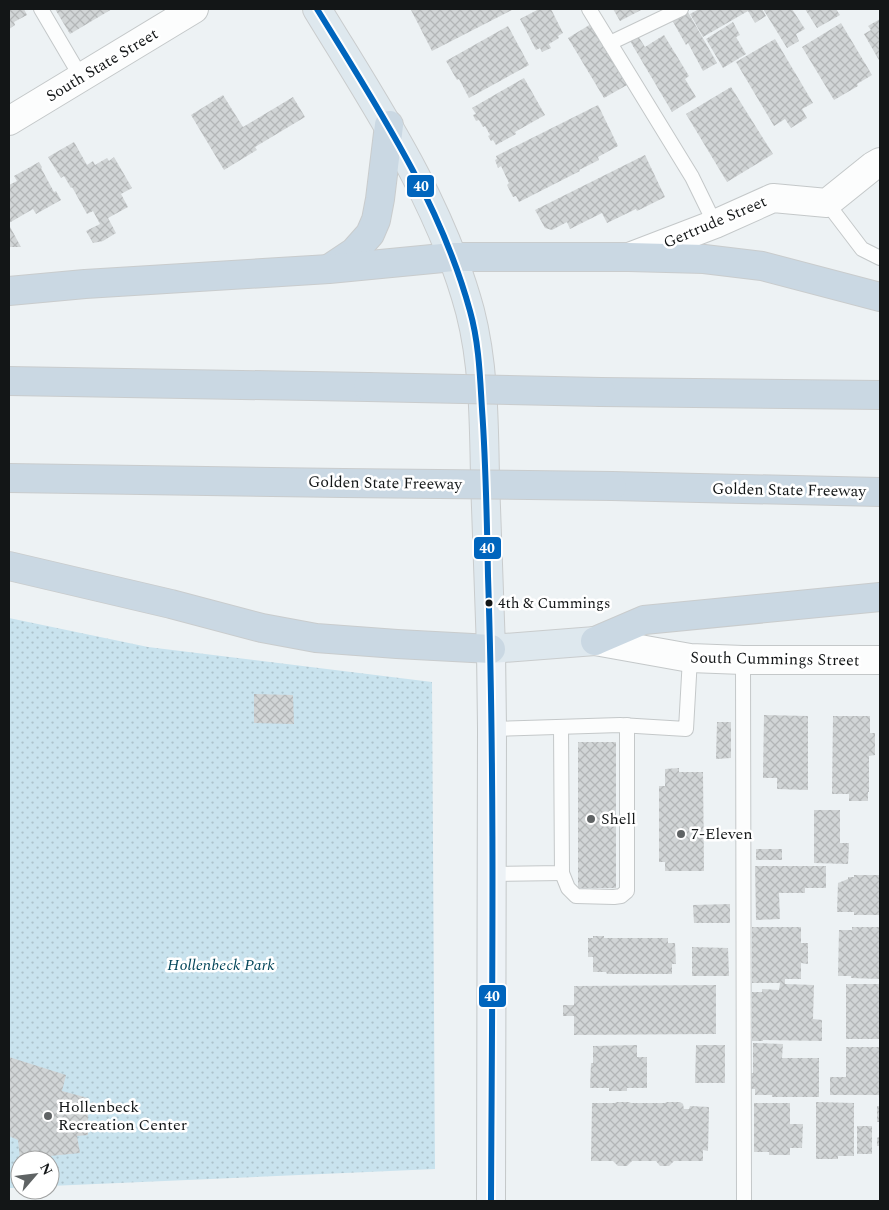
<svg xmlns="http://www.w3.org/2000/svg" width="889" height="1210" font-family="Spectral,serif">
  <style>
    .park { fill: url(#park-dots) }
    .building { fill: url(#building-cross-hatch) }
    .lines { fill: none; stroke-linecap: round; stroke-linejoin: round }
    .service-casing { stroke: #c4c8c9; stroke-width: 16 }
    .minor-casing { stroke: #c4c8c9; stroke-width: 30 }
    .secondary-casing { stroke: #c4c8c9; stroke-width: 30 }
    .primary-casing { stroke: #c9cccd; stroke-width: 30 }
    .motorway-casing { stroke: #c9cccd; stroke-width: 30 }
    .service { stroke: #fcfdfd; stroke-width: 14 }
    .minor { stroke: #fcfdfd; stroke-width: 28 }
    .secondary { stroke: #edf2f6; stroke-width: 28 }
    .primary { stroke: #dee8ee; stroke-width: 28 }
    .motorway { stroke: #cad8e3; stroke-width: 28 }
    .motorway-bridge-casing { stroke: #c9cccd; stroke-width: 30; stroke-linecap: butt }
    .motorway-bridge { stroke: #cad8e3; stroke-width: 28 }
    .bus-1-casing { stroke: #fff; stroke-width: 10 }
    .bus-1 { stroke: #0065bd; stroke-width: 6 }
    .bus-dot { fill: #131617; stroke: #fff; stroke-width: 2 }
    .poi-dot { fill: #5f6364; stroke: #fff; stroke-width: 2 }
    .labels { text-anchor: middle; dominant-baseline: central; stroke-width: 5; stroke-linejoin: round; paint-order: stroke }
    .bus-label { font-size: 15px; fill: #131617; stroke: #fff; text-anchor: start }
    .street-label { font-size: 16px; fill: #131617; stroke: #fff }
    .poi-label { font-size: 16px; fill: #131617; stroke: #fff; text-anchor: start }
    .park-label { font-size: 16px; font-style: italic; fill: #05465a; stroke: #fff }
    .line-badge { stroke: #fff; stroke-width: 2 }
    .badge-label { font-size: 14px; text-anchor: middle; font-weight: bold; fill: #fff }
  </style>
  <defs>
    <pattern id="park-dots" width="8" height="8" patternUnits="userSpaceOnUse" patternTransform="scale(1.25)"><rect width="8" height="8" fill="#c9e3ee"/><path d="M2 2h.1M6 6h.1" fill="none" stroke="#acc2cb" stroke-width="1.8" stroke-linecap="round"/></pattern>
    <pattern id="building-cross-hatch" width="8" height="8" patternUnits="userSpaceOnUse" patternTransform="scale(1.25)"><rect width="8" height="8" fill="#d1d5d6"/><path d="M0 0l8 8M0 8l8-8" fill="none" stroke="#b3b6b7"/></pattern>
  </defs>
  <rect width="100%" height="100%" fill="#edf2f4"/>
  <path class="park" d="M 9,618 L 148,647 L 432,682 L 435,1169 L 50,1186 L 50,1160 L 20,1160 L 20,1188 L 9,1188 Z"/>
  <g class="building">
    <path d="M 9,9 L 24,9 L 27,15 L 14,22 L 15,25 L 9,29 Z"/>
    <path d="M 55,9 L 112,9 L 70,34 Z"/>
    <path d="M 412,9 L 514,9 L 432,51 L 411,10 Z"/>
    <path d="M 539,9 L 551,9 L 563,33 L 558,36 L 559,38 L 549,44 L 551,48 L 542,52 L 540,48 L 536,50 L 520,19 Z"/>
    <path d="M 613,9 L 643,9 L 620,21 Z"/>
    <path d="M 699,9 L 762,9 L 766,16 L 755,23 L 748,11 L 703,37 L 690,14 Z"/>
    <path d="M 763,9 L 792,9 L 805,29 L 796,34 L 799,41 L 787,48 Z"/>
    <path d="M 805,9 L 836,9 L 840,15 L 817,28 Z"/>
    <path d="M 688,12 L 717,63 L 703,71 L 688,43 L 686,45 L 672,20 Z"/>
    <path d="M 880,19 L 880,62 L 864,34 L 871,30 L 868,26 Z"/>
    <path d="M 733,22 L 740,35 L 736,37 L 746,54 L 723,68 L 706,39 Z"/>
    <path d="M 841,23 L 872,75 L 857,84 L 858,86 L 834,100 L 802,47 Z"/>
    <path d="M 591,24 L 627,85 L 604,98 L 568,38 Z"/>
    <path d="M 508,26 L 529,65 L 469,98 L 459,79 L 457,80 L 446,61 Z"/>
    <path d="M 664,35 L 689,76 L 685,79 L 696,97 L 672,112 L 630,41 L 638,36 L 645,47 Z"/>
    <path d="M 775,39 L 813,103 L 802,109 L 807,118 L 791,128 L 785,119 L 774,126 L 736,62 Z"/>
    <path d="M 524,78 L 545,115 L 515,132 L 516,134 L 496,145 L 493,140 L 491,141 L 488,136 L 490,135 L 485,126 L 483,127 L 479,120 L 476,121 L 473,115 L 476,114 L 472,108 Z"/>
    <path d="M 731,87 L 773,154 L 727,182 L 686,114 Z"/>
    <path d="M 223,95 L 243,127 L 293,97 L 305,117 L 255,147 L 257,150 L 224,170 L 191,115 Z"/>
    <path d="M 598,105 L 618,146 L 598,157 L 599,160 L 579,170 L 580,171 L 519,202 L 516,196 L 513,197 L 507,185 L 509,183 L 501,166 L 498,168 L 495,160 L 497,159 L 496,156 Z"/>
    <path d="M 74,142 L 87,165 L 93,161 L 95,165 L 107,158 L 109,161 L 114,157 L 132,188 L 121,194 L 128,207 L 108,218 L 116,233 L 103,241 L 93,243 L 86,231 L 100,224 L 93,211 L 87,214 L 72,187 L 71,188 L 64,176 L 61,178 L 48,157 Z"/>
    <path d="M 645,155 L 665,197 L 637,211 L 636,209 L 607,223 L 602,213 L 570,229 L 567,222 L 552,230 L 545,228 L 535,210 Z"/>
    <path d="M 39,162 L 42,167 L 41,168 L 54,192 L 56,191 L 61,200 L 36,214 L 33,209 L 9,223 L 9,185 L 17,181 L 14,176 Z"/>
    <path d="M 9,225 L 21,247 L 9,247 Z"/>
    <path d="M 254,694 L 293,695 L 294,724 L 254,723 Z"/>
    <path d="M 764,715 L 808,716 L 808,790 L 777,789 L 777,778 L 763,778 Z"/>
    <path d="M 833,716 L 870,716 L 870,733 L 875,733 L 875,755 L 869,756 L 869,792 L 868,792 L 868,801 L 849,801 L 849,794 L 832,794 Z"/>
    <path d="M 717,722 L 731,722 L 731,758 L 716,759 Z"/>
    <rect x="578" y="742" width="38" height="146"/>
    <path d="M 679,768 L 679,772 L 703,772 L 704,871 L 665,871 L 665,862 L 659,862 L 659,786 L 665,786 L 665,769 Z"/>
    <path d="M 814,810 L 840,810 L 840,843 L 849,843 L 848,864 L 814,863 Z"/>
    <rect x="756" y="849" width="26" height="11"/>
    <path d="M 755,866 L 826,866 L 826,888 L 805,888 L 805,893 L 779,893 L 780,919 L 756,920 Z"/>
    <path d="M 854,875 L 880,875 L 880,915 L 854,915 L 854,912 L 837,912 L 838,883 L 848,879 L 848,877 L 854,877 Z"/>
    <path d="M 730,904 L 730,923 L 694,923 L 693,905 Z"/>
    <path d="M 752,927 L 801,927 L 801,943 L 808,943 L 808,964 L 801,963 L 801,979 L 785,979 L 785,984 L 814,985 L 813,1019 L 822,1020 L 822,1041 L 763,1040 L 763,1041 L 752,1041 L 752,992 L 762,992 L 762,989 L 779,990 L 780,983 L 752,983 Z"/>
    <path d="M 852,927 L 880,927 L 880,979 L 851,978 L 851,976 L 838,976 L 839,930 L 852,930 Z"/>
    <path d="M 593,936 L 604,936 L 604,938 L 668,938 L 668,943 L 675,943 L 676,964 L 672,964 L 672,974 L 607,974 L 606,972 L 593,972 L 593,957 L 588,957 L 588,938 L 593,938 Z"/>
    <path d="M 692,947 L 728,948 L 729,976 L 692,976 Z"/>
    <rect x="846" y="984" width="34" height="55"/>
    <path d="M 716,985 L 716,1034 L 574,1035 L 574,1016 L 563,1016 L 563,1005 L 574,1005 L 574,986 Z"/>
    <path d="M 753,1043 L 783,1044 L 782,1058 L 819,1058 L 819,1097 L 772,1097 L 772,1095 L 755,1095 L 755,1089 L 751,1089 L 751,1073 L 753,1073 Z"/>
    <path d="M 637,1045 L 637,1057 L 647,1057 L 647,1088 L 627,1088 L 627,1091 L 609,1091 L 609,1088 L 590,1088 L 591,1063 L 593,1063 L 593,1046 Z"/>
    <path d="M 696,1045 L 725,1045 L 725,1083 L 695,1083 Z"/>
    <path d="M 846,1047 L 880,1047 L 880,1095 L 830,1095 L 830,1077 L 846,1077 Z"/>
    <path d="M 9,1057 L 66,1075 L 62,1091 L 88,1098 L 88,1135 L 77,1136 L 80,1153 L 20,1159 L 18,1140 L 9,1136 Z"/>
    <path d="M 617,1102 L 629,1102 L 631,1103 L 665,1103 L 667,1102 L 680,1102 L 683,1104 L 684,1109 L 689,1109 L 690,1106 L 709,1107 L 708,1151 L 703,1150 L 703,1161 L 674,1161 L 669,1166 L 660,1166 L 656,1161 L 632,1161 L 627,1166 L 618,1166 L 613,1161 L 591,1161 L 592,1103 L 615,1103 Z"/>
    <path d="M 816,1102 L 854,1103 L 854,1156 L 838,1156 L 838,1159 L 816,1159 Z"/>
    <path d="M 754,1103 L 790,1103 L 790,1124 L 803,1124 L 802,1148 L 790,1148 L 790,1155 L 769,1155 L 769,1152 L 754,1152 Z"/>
    <rect x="877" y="1106" width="3" height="16"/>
    <rect x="857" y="1126" width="15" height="28"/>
    <path d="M 880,1136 L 880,1146 L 877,1146 L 877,1138 Z"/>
  </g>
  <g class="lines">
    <g class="service-casing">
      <g id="service">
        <path d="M 41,9 L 81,77"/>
        <path d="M 589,9 L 692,177 L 715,224"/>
        <path d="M 610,43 L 681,9"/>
        <path d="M 827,203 L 862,249 L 880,258"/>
        <path d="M 743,660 L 744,1201"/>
        <path d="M 492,729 L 620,725 L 686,729 L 690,658"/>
        <path d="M 562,873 L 568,888 L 576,896 L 614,897 L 621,896 L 627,891 L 627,725"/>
        <path d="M 492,874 L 562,873 L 561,727"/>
      </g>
    </g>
    <g class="minor-casing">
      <g id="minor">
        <path d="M 9,121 L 194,9"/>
        <path d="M 629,257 L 715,224 L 773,198 L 827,203 L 873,166 L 880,162"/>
        <path d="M 595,641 L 690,658 L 743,660 L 880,660"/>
      </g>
    </g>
    <g class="secondary-casing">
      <path id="secondary" d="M 491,649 L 492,729 L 491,1201"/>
    </g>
    <g class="primary-casing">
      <path id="primary" d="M 317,9 C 376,106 440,200 470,311 C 484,365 484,424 485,479 C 487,536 489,593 491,649 L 595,641"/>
    </g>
    <g class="motorway-casing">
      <g id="motorway">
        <path d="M 330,268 L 354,252 L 370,234 L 376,220 L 380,199 L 389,125"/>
        <path d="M 9,291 L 85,284 L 329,269 L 453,257 L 629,257 L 704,259 L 762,266 L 880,297"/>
        <path d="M 9,381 L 368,387"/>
        <path d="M 601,392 L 880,395"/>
        <path d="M 9,478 L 343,483"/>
        <path d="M 612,486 L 880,492"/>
        <path d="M 9,566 L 171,604 L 262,628 L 316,638 L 397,644 L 491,649"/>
        <path d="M 595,641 L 644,620 L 880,597"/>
      </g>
    </g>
    <use href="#service" class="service"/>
    <use href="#minor" class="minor"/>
    <use href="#secondary" class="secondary"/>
    <use href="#primary" class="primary"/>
    <use href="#motorway" class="motorway"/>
    <g class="motorway-bridge-casing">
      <g id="motorway-bridge">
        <path d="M 368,387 L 601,392"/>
        <path d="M 343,483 L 612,486"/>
      </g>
    </g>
    <use href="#motorway-bridge" class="motorway-bridge"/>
    <g class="bus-1-casing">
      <path id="bus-1" d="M 317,9 C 376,105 440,201 470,311 C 479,343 480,377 482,409 C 486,465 487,521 488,576 C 495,785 492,993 491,1201"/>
    </g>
    <use href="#bus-1" class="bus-1"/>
  </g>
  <circle class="bus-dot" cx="489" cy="603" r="4.5"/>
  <g class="poi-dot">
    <circle cx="591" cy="819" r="5"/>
    <circle cx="681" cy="834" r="5"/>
    <circle cx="48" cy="1116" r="5"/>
  </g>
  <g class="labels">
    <g class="bus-label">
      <text x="498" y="603">4th &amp; Cummings</text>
    </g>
    <g class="street-label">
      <text transform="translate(102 65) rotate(-31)">South State Street</text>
      <text transform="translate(715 222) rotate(-23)">Gertrude Street</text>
      <text transform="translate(385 483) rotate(1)">Golden State Freeway</text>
      <text transform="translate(789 490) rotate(1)">Golden State Freeway</text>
      <text transform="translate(775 659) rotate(1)">South Cummings Street</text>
    </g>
    <g class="poi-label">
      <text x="601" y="819">Shell</text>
      <text x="691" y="834">7-Eleven</text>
      <text x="58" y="1107">Hollenbeck<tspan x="58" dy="18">Recreation Center</tspan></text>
    </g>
    <g class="park-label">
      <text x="221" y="965">Hollenbeck Park</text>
    </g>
  </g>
  <g class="line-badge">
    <rect x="406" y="174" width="29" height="24" rx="5" fill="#0065bd"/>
    <rect x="473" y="536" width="29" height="24" rx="5" fill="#0065bd"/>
    <rect x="478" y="984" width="29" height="24" rx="5" fill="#0065bd"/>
  </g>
  <g class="badge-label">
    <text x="421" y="191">40</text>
    <text x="487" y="553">40</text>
    <text x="492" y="1001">40</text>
  </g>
  <rect width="889" height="1210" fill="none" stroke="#131617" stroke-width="20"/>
  <g transform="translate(35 1175) rotate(62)"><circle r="24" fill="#ffffff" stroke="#a1a2a2"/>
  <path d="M0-4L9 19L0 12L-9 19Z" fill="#5f6364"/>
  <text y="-8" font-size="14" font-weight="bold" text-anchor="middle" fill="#131617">N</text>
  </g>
</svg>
